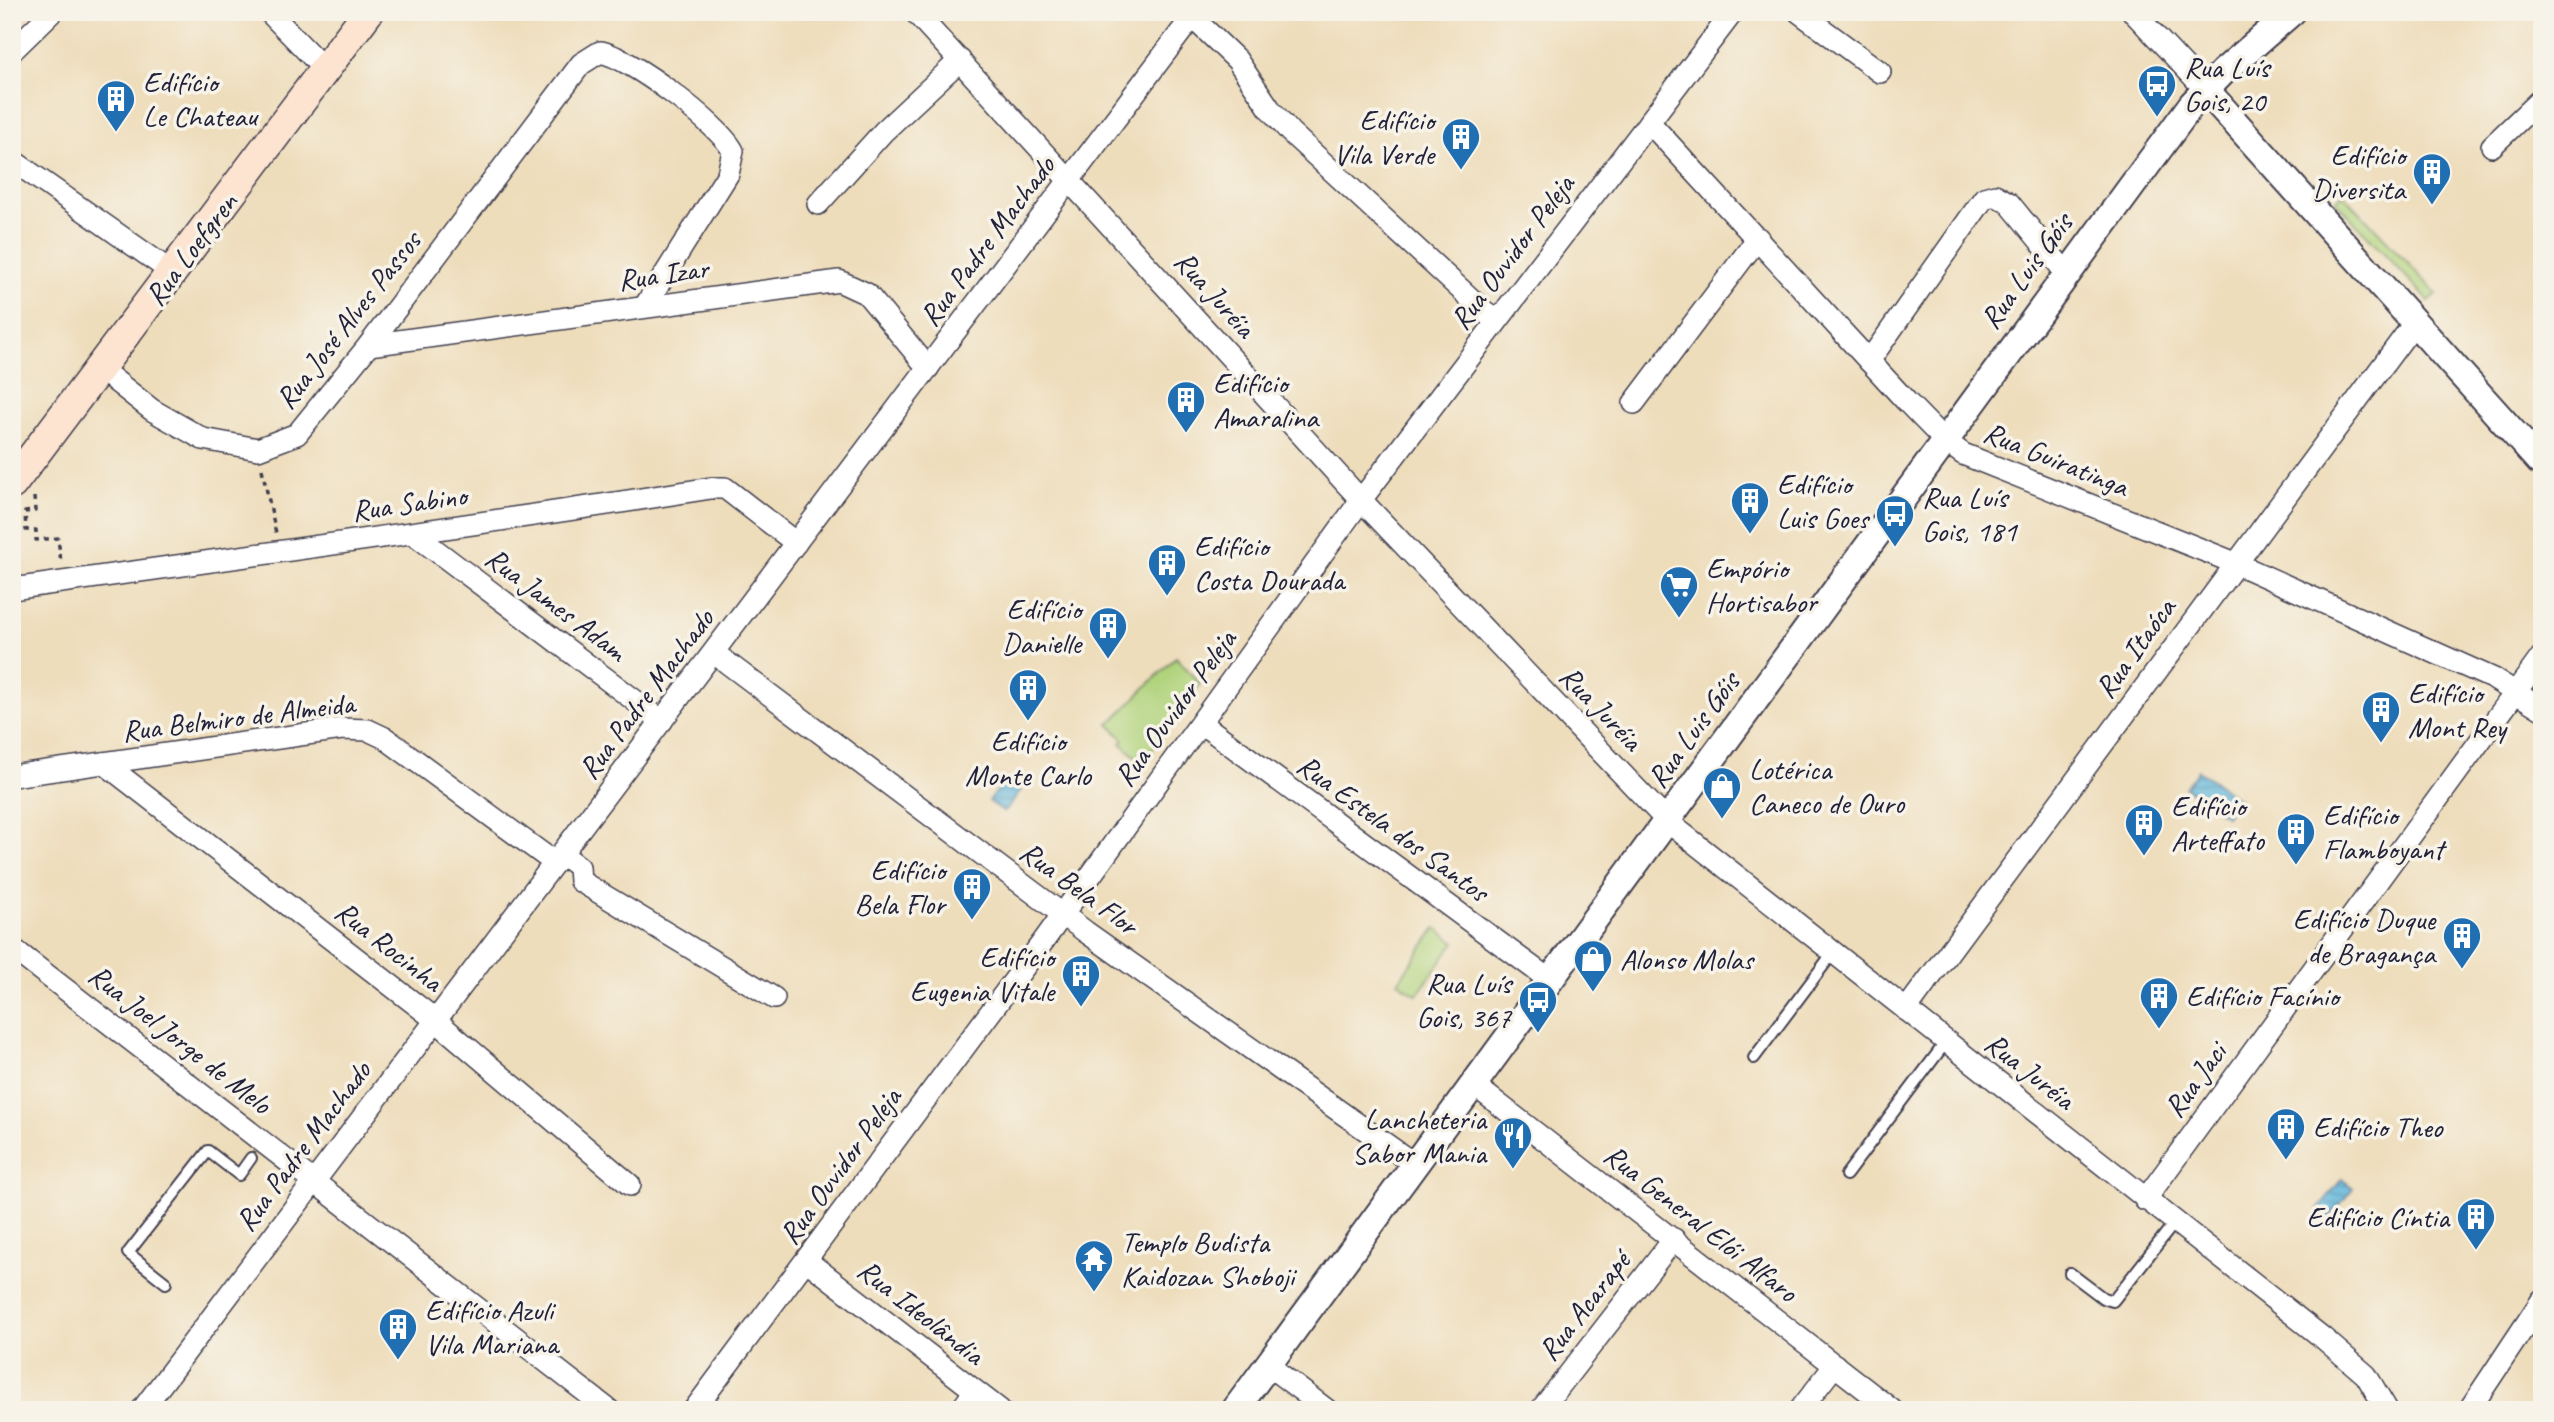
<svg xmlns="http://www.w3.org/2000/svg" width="2554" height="1422" font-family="Caveat,sans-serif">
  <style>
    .garden { fill: #b0d37c; stroke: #697a5c; stroke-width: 2 }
    .water { fill: url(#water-rules); stroke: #406c8c; stroke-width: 2 }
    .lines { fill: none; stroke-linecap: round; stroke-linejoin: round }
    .service-casing { stroke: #413e4e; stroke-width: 14 }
    .pedestrian-casing { stroke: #413e4e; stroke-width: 19 }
    .minor-casing { stroke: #413e4e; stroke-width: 24 }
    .tertiary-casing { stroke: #413e4e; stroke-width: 30 }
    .secondary-casing { stroke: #413e4e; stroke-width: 33 }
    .path { stroke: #413e4e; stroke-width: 3.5; stroke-dasharray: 5 5; stroke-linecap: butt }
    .service { stroke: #fff; stroke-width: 10 }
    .pedestrian { stroke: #fff; stroke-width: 16 }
    .minor { stroke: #fff; stroke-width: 21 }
    .tertiary { stroke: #fff; stroke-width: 26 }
    .secondary { stroke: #fde4d1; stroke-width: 30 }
    .labels { text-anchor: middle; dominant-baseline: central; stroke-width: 7; stroke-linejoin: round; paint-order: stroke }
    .poi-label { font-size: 30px; fill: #22223b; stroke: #f7f3e8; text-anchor: start }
    .street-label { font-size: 30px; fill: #22223b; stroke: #f7f3e8 }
  </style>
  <defs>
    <pattern id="water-rules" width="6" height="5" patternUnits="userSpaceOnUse" patternTransform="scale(1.75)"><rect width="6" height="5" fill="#5fb6dc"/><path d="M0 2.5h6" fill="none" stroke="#4e94b4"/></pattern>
  </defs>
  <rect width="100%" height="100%" fill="#f7f3e8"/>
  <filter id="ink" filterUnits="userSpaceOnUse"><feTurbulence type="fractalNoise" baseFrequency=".0143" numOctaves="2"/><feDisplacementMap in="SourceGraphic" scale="14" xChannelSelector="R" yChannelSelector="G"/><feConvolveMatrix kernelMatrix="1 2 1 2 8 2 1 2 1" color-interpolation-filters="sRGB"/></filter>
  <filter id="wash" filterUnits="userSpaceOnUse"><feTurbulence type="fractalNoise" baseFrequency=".00686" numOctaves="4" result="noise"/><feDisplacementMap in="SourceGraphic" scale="28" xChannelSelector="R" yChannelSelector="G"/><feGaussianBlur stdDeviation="1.57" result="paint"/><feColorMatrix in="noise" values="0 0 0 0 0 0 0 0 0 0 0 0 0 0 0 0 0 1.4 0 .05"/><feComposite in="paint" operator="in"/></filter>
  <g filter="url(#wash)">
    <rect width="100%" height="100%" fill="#edb"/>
    <g class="garden">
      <path d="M 2343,194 L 2437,294 L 2429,301 L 2335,201 Z"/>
      <path d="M 1176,657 L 1200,684 L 1142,763 L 1121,743 L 1124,740 L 1109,724 Z"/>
      <path d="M 1436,928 L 1455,942 L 1417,995 L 1398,982 Z"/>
    </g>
    <g class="water">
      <path d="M 2198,770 L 2238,799 L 2226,816 L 2185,787 Z"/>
      <path d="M 1006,779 L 1021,790 L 1004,812 L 989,801 Z"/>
      <path d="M 2342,1179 L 2353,1188 L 2329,1218 L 2318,1209 Z"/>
    </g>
  </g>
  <g filter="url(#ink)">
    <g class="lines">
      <g class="service-casing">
        <g id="service">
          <path d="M 1754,1058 L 1832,954"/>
          <path d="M 1846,1175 L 1946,1042"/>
          <path d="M 2070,1273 L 2103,1298 L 2113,1301 L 2175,1222"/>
          <path d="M 166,1283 L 128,1253 L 208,1151 L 239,1175 L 251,1158"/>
        </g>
      </g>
      <g class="pedestrian-casing">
        <path id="pedestrian" d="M 958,1410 L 973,1389"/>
      </g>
      <g class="minor-casing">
        <g id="minor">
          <path d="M 269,12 L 325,70"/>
          <path d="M 915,12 L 1361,500 L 1668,822 L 2323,1338 L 2366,1375 L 2387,1410"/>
          <path d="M 1799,12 L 1880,72"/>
          <path d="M 2133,12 L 2205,89"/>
          <path d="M 1192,17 L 1237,60 L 1270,109 L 1290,132 L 1496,322"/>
          <path d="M 12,51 L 52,12"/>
          <path d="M 1649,122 L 1906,401 L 1944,440 L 1963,454 L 2235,563 L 2494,679 L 2542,709"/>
          <path d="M 2492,146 L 2542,98"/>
          <path d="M 12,160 L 173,273"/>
          <path d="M 818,204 L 884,131 L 960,60"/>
          <path d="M 369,345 L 839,281 L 867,294 L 928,368"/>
          <path d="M 1869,361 L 1984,198 L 1995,195 L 2009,203 L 2066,273"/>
          <path d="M 99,368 L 152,410 L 203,439 L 258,449 L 297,434 L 369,345 L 581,64 L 600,52 C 629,56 720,125 733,151 L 728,174 L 645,306"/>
          <path d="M 1634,403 L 1758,238"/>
          <path d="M 414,534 L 662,721"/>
          <path d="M 12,589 C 245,556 479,525 711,488 L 725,488 L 796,543"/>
          <path d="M 714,653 L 1086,932 L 1414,1164"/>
          <path d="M 1201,723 L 1551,981"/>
          <path d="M 104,763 L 428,1014 L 630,1185"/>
          <path d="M 12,776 L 342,729 L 368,730 L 385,738 L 555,863"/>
          <path d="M 562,854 L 579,867 L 580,881 L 774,998"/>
          <path d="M 12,948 L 609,1410"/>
          <path d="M 1906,1010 L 2415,322"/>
          <path d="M 1474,1085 L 1892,1410"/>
          <path d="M 2145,1200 L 2542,656"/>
          <path d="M 807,1261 L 1000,1410"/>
          <path d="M 1268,1365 L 1327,1410"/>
          <path d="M 142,1410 L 1196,12"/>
          <path d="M 694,1410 L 1045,939 L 1361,500 L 1733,12"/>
          <path d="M 1541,1410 L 1674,1239"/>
          <path d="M 1800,1410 L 1835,1365"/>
          <path d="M 2469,1410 L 2542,1300"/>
        </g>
      </g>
      <g class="tertiary-casing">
        <g id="tertiary">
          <path d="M 2205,89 L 2540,462 L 2542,460"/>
          <path d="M 1235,1410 L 2192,104 L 2224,71 L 2292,12"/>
        </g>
      </g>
      <g class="secondary-casing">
        <path id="secondary" d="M 12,484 L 368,12"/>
      </g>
      <g class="path">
        <path d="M 262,469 L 276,533"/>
        <path d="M 34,497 L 35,511 L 25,512 L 26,530 L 36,530 L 36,540 L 58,538 L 61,562"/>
      </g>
      <use href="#service" class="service"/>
      <use href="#pedestrian" class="pedestrian"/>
      <use href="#minor" class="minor"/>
      <use href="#tertiary" class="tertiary"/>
      <use href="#secondary" class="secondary"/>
    </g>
  </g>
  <defs>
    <g id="bus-pin" transform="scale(2.0125)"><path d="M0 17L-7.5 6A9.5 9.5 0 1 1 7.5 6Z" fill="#1f6fb2" stroke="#f7f3e8"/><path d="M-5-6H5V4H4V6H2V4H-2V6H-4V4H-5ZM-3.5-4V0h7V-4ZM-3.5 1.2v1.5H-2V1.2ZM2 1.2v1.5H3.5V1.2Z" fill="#fff"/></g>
    <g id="building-pin" transform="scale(2.0125)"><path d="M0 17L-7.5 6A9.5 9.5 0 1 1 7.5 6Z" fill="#1f6fb2" stroke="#f7f3e8"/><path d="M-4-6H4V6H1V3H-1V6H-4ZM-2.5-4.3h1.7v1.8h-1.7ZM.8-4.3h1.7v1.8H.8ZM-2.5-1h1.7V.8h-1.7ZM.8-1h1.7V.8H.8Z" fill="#fff"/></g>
    <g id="supermarket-pin" transform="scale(2.0125)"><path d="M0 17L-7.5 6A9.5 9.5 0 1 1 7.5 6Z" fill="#1f6fb2" stroke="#f7f3e8"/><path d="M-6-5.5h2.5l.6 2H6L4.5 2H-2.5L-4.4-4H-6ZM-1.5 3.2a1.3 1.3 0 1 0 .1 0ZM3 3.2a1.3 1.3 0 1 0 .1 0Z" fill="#fff"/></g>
    <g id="shop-pin" transform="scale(2.0125)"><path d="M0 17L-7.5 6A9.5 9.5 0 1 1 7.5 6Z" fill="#1f6fb2" stroke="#f7f3e8"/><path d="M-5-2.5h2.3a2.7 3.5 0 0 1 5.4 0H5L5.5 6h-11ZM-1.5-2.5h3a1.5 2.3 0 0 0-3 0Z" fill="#fff"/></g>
    <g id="restaurant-pin" transform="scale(2.0125)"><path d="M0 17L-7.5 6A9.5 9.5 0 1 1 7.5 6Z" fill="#1f6fb2" stroke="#f7f3e8"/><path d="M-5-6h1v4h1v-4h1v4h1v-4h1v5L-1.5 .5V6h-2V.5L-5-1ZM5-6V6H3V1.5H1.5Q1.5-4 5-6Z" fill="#fff"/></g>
    <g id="temple-pin" transform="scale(2.0125)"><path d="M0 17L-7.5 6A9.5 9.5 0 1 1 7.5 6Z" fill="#1f6fb2" stroke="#f7f3e8"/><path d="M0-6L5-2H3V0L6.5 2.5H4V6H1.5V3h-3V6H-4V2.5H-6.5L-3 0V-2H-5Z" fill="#fff"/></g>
  </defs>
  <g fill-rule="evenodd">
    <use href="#bus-pin" x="2157" y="84"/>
    <use href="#building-pin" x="116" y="99"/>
    <use href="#building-pin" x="1461" y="137"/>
    <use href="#building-pin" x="2432" y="172"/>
    <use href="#building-pin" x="1186" y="400"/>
    <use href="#building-pin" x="1750" y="501"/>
    <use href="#bus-pin" x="1895" y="514"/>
    <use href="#building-pin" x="1167" y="563"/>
    <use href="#supermarket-pin" x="1679" y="585"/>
    <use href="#building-pin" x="1108" y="626"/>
    <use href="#building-pin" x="1028" y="688"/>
    <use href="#building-pin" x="2381" y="710"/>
    <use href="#shop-pin" x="1722" y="786"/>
    <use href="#building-pin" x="2144" y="823"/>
    <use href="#building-pin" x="2296" y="832"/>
    <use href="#building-pin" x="972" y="887"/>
    <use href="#building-pin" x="2462" y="936"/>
    <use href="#shop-pin" x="1593" y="959"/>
    <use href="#building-pin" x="1081" y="974"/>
    <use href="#building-pin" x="2159" y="996"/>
    <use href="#bus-pin" x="1538" y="1000"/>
    <use href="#building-pin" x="2286" y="1127"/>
    <use href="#restaurant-pin" x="1513" y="1136"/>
    <use href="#building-pin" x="2476" y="1217"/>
    <use href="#temple-pin" x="1094" y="1259"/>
    <use href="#building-pin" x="398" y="1327"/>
  </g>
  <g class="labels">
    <g class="poi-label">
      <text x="2184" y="67">Rua Luís<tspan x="2184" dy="34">Gois, 20</tspan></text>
      <text x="143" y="82">Edifício<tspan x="143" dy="34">Le Chateau</tspan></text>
      <text x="1434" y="120" text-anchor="end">Edifício<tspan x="1434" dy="34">Vila Verde</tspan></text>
      <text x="2405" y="155" text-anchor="end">Edifício<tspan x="2405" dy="34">Diversita</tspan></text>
      <text x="1213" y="383">Edifício<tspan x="1213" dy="34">Amaralina</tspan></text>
      <text x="1777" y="484">Edifício<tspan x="1777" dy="34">Luis Goes</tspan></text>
      <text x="1922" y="497">Rua Luís<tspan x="1922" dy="34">Gois, 181</tspan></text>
      <text x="1194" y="546">Edifício<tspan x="1194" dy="34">Costa Dourada</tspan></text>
      <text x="1706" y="568">Empório<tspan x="1706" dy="34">Hortisabor</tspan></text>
      <text x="1081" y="609" text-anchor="end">Edifício<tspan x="1081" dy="34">Danielle</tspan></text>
      <text x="2408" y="693">Edifício<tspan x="2408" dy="34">Mont Rey</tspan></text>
      <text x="1028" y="741" text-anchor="middle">Edifício<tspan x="1028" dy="34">Monte Carlo</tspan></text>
      <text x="1749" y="769">Lotérica<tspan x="1749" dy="34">Caneco de Ouro</tspan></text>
      <text x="2171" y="806">Edifício<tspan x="2171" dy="34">Arteffato</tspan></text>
      <text x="2323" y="815">Edifício<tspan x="2323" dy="34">Flamboyant</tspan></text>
      <text x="945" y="870" text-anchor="end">Edifício<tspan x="945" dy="34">Bela Flor</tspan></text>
      <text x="2435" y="919" text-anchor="end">Edifício Duque<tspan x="2435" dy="34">de Bragança</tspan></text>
      <text x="1054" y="957" text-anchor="end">Edifício<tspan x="1054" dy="34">Eugenia Vitale</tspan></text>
      <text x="1620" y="959">Alonso Molas</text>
      <text x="1511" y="983" text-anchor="end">Rua Luís<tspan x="1511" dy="34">Gois, 367</tspan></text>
      <text x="2186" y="996">Edifício Facínio</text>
      <text x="1486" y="1119" text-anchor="end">Lancheteria<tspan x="1486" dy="34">Sabor Mania</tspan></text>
      <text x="2313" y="1127">Edifício Theo</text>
      <text x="2449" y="1217" text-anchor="end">Edifício Cíntia</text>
      <text x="1121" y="1242">Templo Budista<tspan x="1121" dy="34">Kaidozan Shoboji</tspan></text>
      <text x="425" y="1310">Edifício Azuli<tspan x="425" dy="34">Vila Mariana</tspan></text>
    </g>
    <g class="street-label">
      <text transform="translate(987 241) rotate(-53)">Rua Padre Machado</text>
      <text transform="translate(191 249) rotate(-53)">Rua Loefgren</text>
      <text transform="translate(1512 252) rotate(-53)">Rua Ouvidor Peleja</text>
      <text transform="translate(2026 271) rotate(-54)">Rua Luis Góis</text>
      <text transform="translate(663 274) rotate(-8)">Rua Izar</text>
      <text transform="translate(1215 294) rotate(48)">Rua Juréia</text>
      <text transform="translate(348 320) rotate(-52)">Rua José Alves Passos</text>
      <text transform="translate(2056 459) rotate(22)">Rua Guiratinga</text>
      <text transform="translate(409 503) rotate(-8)">Rua Sabino</text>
      <text transform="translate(556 604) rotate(37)">Rua James Adam</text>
      <text transform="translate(2135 648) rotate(-54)">Rua Itaóca</text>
      <text transform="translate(646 694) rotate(-53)">Rua Padre Machado</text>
      <text transform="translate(1175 708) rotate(-54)">Rua Ouvidor Peleja</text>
      <text transform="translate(1601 708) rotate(46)">Rua Juréia</text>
      <text transform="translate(238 717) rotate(-7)">Rua Belmiro de Almeida</text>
      <text transform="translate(1693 730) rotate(-54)">Rua Luis Góis</text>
      <text transform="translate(1393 828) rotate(36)">Rua Estela dos Santos</text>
      <text transform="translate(1079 888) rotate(36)">Rua Bela Flor</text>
      <text transform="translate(389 946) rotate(38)">Rua Rocinha</text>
      <text transform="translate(180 1039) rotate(38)">Rua Joel Jorge de Melo</text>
      <text transform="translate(2030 1071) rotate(38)">Rua Juréia</text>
      <text transform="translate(2195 1080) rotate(-54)">Rua Jaci</text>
      <text transform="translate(303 1146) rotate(-53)">Rua Padre Machado</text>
      <text transform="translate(840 1166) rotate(-54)">Rua Ouvidor Peleja</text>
      <text transform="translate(1701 1223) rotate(38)">Rua General Elói Alfaro</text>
      <text transform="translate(1584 1306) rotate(-52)">Rua Acarapé</text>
      <text transform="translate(921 1312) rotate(38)">Rua Ideolândia</text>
    </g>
  </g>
  <rect width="2554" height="1422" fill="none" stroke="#f7f3e8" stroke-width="42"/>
</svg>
